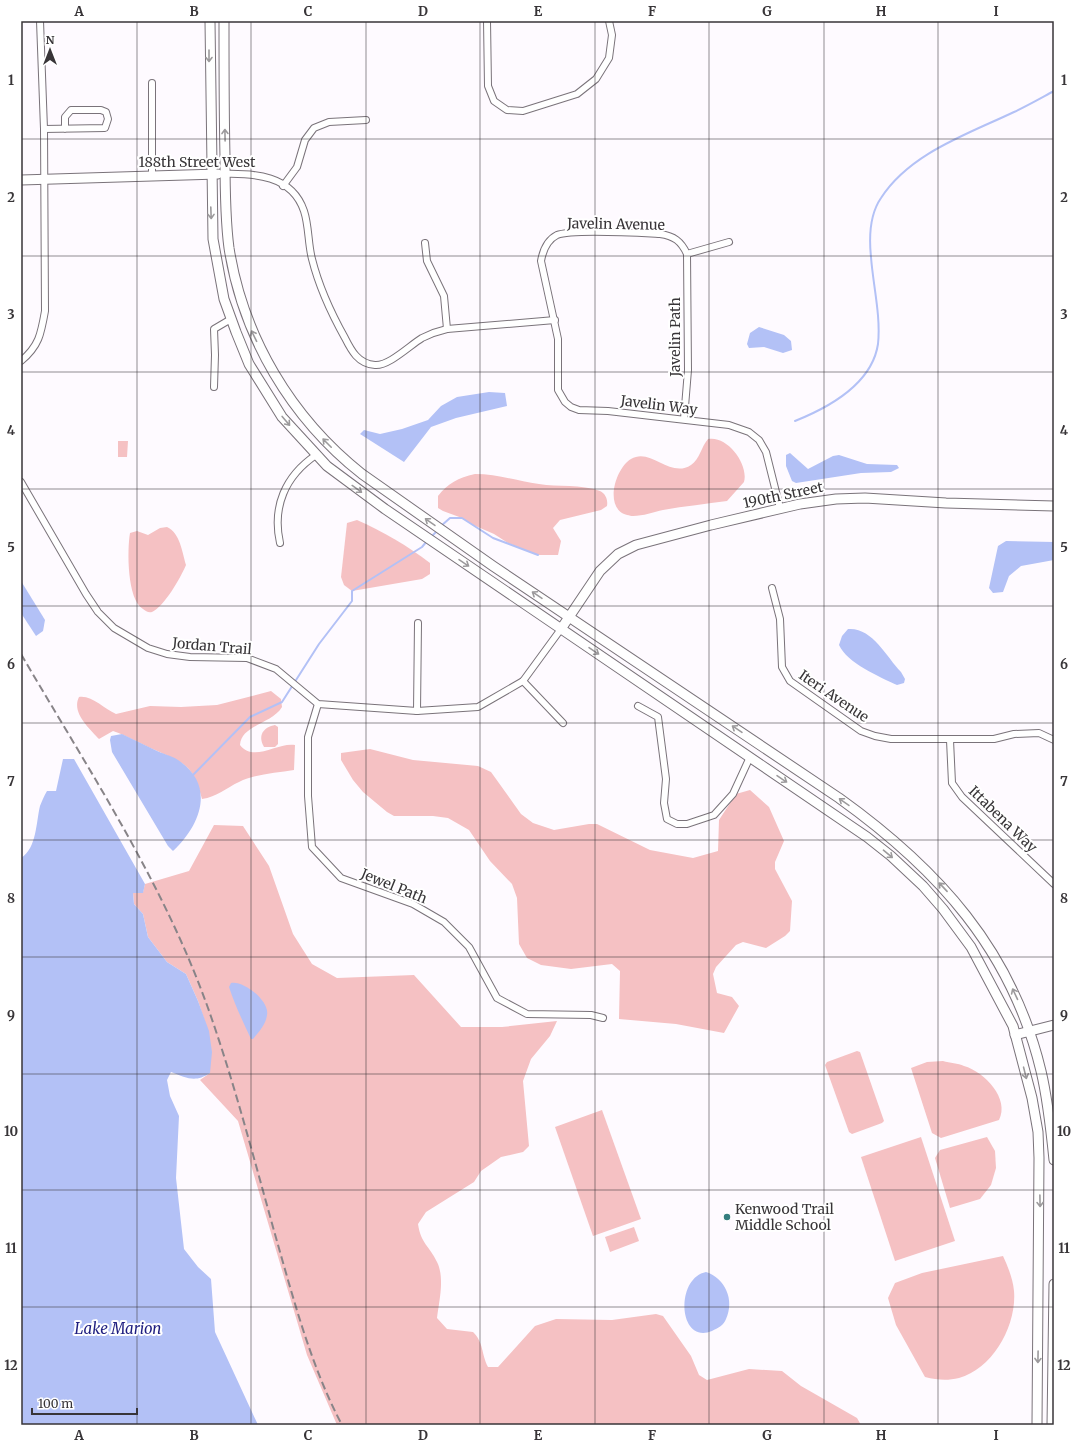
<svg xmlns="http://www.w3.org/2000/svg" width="1075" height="1446" font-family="Merriweather,serif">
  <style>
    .green { fill: #f5c1c3 }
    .water { fill: #b3c1f6 }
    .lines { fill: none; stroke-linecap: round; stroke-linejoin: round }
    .stream { stroke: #b3c1f6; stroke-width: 2 }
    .street-casing { stroke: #7a737a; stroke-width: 8 }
    .secondary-casing { stroke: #7a737a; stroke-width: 11 }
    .street { stroke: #fff; stroke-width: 6 }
    .secondary { stroke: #fff; stroke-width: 9 }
    .rail { stroke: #888488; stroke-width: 2; stroke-dasharray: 8 4; stroke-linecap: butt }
    .oneway { stroke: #9c9a9c }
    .grid { fill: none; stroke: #383538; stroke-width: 1; stroke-opacity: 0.55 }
    .poi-dot { fill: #347d7e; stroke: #fff; stroke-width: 1.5 }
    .labels { text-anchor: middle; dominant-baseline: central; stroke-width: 4; stroke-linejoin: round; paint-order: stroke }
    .street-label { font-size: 14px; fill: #383538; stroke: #fff }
    .poi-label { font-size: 14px; fill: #383538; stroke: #fff; text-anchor: start }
    .water-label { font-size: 15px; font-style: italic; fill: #1e1d7f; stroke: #fff }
    .neatline { fill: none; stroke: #383538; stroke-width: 1.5 }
    .grid-label { font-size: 13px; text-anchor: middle; font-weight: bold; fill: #383538 }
  </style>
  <rect width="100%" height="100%" fill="#fefaff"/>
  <g class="green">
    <path d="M 708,439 C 727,435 749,464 744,482 L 727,501 C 706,504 685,506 663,510 C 654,512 643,516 633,516 C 630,516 624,514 622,513 C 605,502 617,467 631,459 C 651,447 670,479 691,465 C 700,459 701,447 708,439 Z"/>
    <path d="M 118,441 L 128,441 L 127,457 L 118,457 Z"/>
    <path d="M 475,474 C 497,474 517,481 539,484 C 558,487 581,484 600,491 C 606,494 608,500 607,506 L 601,510 L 560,520 L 553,528 L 561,541 L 558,555 L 538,555 L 508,543 L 494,534 L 471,524 L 462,518 L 443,511 L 438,508 L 438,496 C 448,483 458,478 475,474 Z"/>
    <path d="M 357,520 C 382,531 408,546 430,563 L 430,574 L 422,579 L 352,591 L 344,585 L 341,577 L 347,523 Z"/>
    <path d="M 167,527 C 180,533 182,551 186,565 C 181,577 164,607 152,612 C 148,613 146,611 143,609 C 127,600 127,550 130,533 L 137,531 L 148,535 L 160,528 Z"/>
    <path d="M 271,691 L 281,699 L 282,707 C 272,724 241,725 240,745 C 254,763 277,742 295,745 L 294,770 C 276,773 255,774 239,782 C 226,788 217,797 202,799 C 193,764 185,764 155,750 C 141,744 128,736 113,731 L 99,739 C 90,729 71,713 79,697 C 92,695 104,709 116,714 L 150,706 L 181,707 L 217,705 Z"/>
    <path d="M 275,725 L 278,727 L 278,744 L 275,747 L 264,747 C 257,735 264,727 275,725 Z"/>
    <path d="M 370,749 L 413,760 L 478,766 L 491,772 L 521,814 L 533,823 L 554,830 L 589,824 L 597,824 L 650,850 L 693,858 L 718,851 L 719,820 L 736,794 L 750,790 L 769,807 L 784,841 L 775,862 L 775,869 L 792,901 L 790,931 L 785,936 L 766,948 L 743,942 L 736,945 L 716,967 L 713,974 L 717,993 L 732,997 L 739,1006 L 724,1033 L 676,1024 L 619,1019 L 620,971 L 612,964 L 571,969 L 541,965 L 527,958 L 519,944 L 517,898 L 512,884 L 490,861 L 469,830 L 448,818 L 433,816 L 394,816 L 387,812 L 363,792 L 353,780 L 341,760 L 341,753 Z"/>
    <path d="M 214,825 L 243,826 L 269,866 L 293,934 L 312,964 L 337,978 L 414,975 L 461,1027 L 502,1027 L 557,1021 L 550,1036 L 531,1059 L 523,1081 L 529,1146 L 523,1152 L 501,1157 L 481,1171 L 474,1182 L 426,1212 L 418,1224 C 421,1244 429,1245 437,1262 C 445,1278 439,1301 437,1318 L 447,1329 L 473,1332 C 484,1343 481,1353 488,1367 L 498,1367 L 535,1326 L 556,1319 L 612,1320 L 656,1314 L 663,1316 L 691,1356 L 699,1375 L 707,1380 L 749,1369 L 782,1371 L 801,1386 L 857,1418 L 861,1425 L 337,1425 L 307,1355 L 238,1121 L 200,1080 L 210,1073 L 208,1031 L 198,1001 L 186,974 L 167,962 L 148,937 L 143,914 L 134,904 L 133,893 L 143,892 L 145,884 L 189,871 Z"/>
    <path d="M 857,1051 L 860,1052 L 884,1121 L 882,1123 L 852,1134 L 849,1132 L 825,1065 L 827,1062 Z"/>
    <path d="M 943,1061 C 950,1063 958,1063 964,1066 C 985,1072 1010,1099 999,1120 L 941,1138 L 932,1133 L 911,1068 L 927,1062 Z"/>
    <path d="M 602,1110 L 641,1219 L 593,1236 L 555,1127 Z"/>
    <path d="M 921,1137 L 955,1241 L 895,1261 L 861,1157 Z"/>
    <path d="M 987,1137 L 995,1151 L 996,1168 L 991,1185 L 980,1199 L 950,1208 L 935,1158 L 940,1150 Z"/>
    <path d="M 634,1227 L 639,1241 L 610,1252 L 605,1237 Z"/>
    <path d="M 1003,1256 C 1008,1267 1013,1279 1014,1291 C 1017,1325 993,1369 959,1378 C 947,1381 937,1380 925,1377 L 896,1325 L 888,1298 L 895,1283 L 922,1273 Z"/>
  </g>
  <g class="water">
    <path d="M 759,327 L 784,335 L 791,341 L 792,350 L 783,353 L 764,347 L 749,348 L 747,344 L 750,333 Z"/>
    <path d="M 489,392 L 505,393 L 507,406 L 456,418 L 431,427 L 404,462 L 360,434 L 364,430 L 380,434 L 402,429 L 428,420 L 441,406 L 457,397 Z"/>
    <path d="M 790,453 L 808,469 L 833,456 L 839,455 L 867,464 L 897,465 L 899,468 L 891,472 L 861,473 L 796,483 L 792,481 L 786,466 L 786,455 Z"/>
    <path d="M 1006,541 L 1054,542 L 1054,560 L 1021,566 L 1009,576 L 1003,592 L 993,593 L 989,588 L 998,546 Z"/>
    <path d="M 21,581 L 45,620 L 43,631 L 36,636 L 21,613 Z"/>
    <path d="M 848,629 C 872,627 886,656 901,672 L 905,679 L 904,683 L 897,685 C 880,677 847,663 839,645 L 842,636 Z"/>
    <path d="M 122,734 C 133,739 144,745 155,750 C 162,754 171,755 178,760 C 216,785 201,825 173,851 L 168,846 L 112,752 L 110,740 L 111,736 Z"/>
    <path d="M 63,759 L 74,759 L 145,884 L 143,893 L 133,893 L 134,904 L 143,914 L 148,937 L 167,962 L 186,974 L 198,1001 L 209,1031 L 212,1052 L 210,1073 C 195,1083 187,1078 171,1072 L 167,1080 L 170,1096 L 179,1116 L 176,1178 L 184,1249 L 198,1267 L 211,1279 L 215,1332 L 258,1425 L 21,1425 L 21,858 C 37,848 36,822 40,806 C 42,801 44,796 47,791 L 56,791 Z"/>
    <path d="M 231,983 C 243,980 270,1001 267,1015 C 266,1024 259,1032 253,1039 L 251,1039 C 243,1022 235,1005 229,987 Z"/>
    <path d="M 706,1272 C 725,1278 735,1300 726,1319 C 724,1325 718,1328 712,1331 C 678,1345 675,1278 706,1272 Z"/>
  </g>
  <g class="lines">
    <g class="stream">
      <path d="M 795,421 C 830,407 872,384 878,344 C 881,316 873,285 871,257 C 869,238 870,214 881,198 C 910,153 968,134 1014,112 C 1027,106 1041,98 1054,91"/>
      <path d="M 441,526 L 450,518 L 462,518 L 493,538 L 538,555"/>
      <path d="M 430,538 L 437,531"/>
      <path d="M 193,775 L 250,717 L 282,702 L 319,644 L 352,601 L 352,591 L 422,547 L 427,541"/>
    </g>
    <g class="street-casing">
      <g id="street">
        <path d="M 487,21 L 488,86 L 494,101 L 507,110 L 523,111 L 577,94 L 596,79 L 609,58 L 612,35 L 609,21"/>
        <path d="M 152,83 L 152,176"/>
        <path d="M 44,129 L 105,128 L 108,119 L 106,112 L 101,110 L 71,110 L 65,117 L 65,129"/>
        <path d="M 222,174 C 254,173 292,175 304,211 C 309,226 308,244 312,259 C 319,287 331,313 345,338 C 351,350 358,364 375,365 C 389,366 409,346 422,338 C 430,334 438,331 447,329 L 555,320"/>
        <path d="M 283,186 L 297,167 L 305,140 L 314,128 L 329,122 L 366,120"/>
        <path d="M 425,243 L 427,261 L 444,296 L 447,329"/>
        <path d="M 687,254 L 729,242"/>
        <path d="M 21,361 C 39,346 41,334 45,311 L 44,129 L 40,21"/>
        <path d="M 214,387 L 215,355 L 214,329 L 231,319"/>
        <path d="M 684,419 L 688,370 L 687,254 C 681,241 674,236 660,234 C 640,233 572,229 557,235 C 547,240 543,250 541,261 L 558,339 L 558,390 L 565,402 L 571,407 L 579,410 L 608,411 L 729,425 L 749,432 L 759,440 L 766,452 L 780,508"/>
        <path d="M 21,482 L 86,594 L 98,612 L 114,628 L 148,648 L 167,654 L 190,657 L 247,658 L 276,669 L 318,704 L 417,711 L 478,707 L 523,681 L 561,629"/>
        <path d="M 280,543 C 272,507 285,476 316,455"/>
        <path d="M 772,588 L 780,619 L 782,667 L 790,681 L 861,731 L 875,736 L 891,739 L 994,739 L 1014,734 L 1039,733 L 1054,740"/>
        <path d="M 523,681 L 563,723"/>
        <path d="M 318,704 L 308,737 L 308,796 L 312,847 L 341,878 L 413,904 L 444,922 L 469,947 L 497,998 L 527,1014 L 591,1015 L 603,1018"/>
        <path d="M 638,706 L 658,717 L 666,779 L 664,803 L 667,819 L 677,824 L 687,824 L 714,815 L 733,794 L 750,757"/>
        <path d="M 417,711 L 418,623"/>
        <path d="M 950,740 L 952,783 L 962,797 L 1054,884"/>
      </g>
    </g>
    <g class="secondary-casing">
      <g id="secondary">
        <path d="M 210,21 L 213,239 L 224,299 L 236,332 L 249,364 L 282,417 L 327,466 L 385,509 L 867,837 L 891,856 L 923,886 L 943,909 L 971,947 L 1013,1026 L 1032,1098 L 1038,1132 L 1039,1158 L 1037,1425"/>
        <path d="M 224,21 C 224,66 224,112 225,157 C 225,187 225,218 229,248 C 243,337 291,418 362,474 L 493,566 L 839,798 C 938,869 1012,950 1041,1071 C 1048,1100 1051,1130 1054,1160"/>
        <path d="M 21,180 L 218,174"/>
        <path d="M 561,629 L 600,571 L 618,554 L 636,545 L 711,525 L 800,504 L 836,499 L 865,498 L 946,503 L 1054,506"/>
        <path d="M 1015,1035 L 1054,1025"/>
        <path d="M 1052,1425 L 1054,1284"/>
      </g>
    </g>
    <use href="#street" class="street"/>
    <use href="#secondary" class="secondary"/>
    <path class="rail" d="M 21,654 C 88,769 163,882 208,1008 C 237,1090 258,1175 282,1259 C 298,1315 314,1372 342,1425"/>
  </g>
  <defs><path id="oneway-shaft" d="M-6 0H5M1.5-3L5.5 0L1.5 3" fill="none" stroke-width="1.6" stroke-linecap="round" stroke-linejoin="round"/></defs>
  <g class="oneway">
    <use href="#oneway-shaft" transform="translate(209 56) rotate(90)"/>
    <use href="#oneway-shaft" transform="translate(225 135) rotate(-91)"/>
    <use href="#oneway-shaft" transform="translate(211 213) rotate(88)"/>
    <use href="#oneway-shaft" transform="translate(254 336) rotate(-116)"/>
    <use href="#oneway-shaft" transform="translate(286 421) rotate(50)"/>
    <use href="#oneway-shaft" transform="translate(327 443) rotate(-135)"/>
    <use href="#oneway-shaft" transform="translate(357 489) rotate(36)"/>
    <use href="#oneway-shaft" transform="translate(430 522) rotate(-145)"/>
    <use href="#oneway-shaft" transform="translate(464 563) rotate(34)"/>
    <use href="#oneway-shaft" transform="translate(537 595) rotate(-146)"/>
    <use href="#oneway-shaft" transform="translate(594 651) rotate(34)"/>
    <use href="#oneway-shaft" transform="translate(737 729) rotate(-146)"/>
    <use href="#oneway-shaft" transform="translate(782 779) rotate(34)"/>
    <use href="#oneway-shaft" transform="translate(844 802) rotate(-145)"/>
    <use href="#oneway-shaft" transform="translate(888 854) rotate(40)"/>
    <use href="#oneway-shaft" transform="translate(943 887) rotate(-133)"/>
    <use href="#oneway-shaft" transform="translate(1015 994) rotate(-115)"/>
    <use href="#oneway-shaft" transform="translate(1025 1073) rotate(76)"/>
    <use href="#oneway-shaft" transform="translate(1040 1201) rotate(89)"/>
    <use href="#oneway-shaft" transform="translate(1038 1357) rotate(91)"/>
  </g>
  <path class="grid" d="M 137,21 L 137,1425M 251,21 L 251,1425M 366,21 L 366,1425M 480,21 L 480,1425M 595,21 L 595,1425M 709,21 L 709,1425M 824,21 L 824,1425M 938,21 L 938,1425M 21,139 L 1054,139M 21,256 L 1054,256M 21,372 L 1054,372M 21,489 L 1054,489M 21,606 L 1054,606M 21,723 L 1054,723M 21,840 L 1054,840M 21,957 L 1054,957M 21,1074 L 1054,1074M 21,1190 L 1054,1190M 21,1307 L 1054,1307"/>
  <circle class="poi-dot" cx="727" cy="1217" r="4"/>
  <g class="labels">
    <g class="street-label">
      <text x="197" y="162">188th Street West</text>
      <text transform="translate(616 224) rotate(1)">Javelin Avenue</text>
      <text transform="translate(675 337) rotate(-90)">Javelin Path</text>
      <text transform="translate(659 405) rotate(7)">Javelin Way</text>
      <text transform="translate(783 495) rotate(-12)">190th Street</text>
      <text transform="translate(212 646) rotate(5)">Jordan Trail</text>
      <text transform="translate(834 696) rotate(34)">Iteri Avenue</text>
      <text transform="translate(1003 819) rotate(44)">Ittabena Way</text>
      <text transform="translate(394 886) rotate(22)">Jewel Path</text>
    </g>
    <g class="poi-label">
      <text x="735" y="1209">Kenwood Trail<tspan x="735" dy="16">Middle School</tspan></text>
    </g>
    <g class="water-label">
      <text x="118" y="1328">Lake Marion</text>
    </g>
  </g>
  <rect width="1075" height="1446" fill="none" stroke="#ffffff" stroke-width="44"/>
  <g transform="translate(50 50)" stroke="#ffffff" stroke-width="3" paint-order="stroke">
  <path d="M0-3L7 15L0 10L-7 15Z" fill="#383538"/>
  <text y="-6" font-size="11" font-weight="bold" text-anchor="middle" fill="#383538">N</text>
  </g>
  <path d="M32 1408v6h105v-6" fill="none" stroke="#383538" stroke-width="2"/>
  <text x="38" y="1408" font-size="12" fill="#383538" stroke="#ffffff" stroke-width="3" paint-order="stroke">100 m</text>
  <rect x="22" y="22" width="1031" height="1402" class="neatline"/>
  <g class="grid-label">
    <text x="79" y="16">A</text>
    <text x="194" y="16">B</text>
    <text x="308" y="16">C</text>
    <text x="423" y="16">D</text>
    <text x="538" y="16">E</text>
    <text x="652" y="16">F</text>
    <text x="767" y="16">G</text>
    <text x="881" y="16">H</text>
    <text x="996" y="16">I</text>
    <text x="11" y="85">1</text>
    <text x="1064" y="85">1</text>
    <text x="11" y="202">2</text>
    <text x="1064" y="202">2</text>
    <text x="11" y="319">3</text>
    <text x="1064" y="319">3</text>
    <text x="11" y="435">4</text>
    <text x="1064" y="435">4</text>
    <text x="11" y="552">5</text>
    <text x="1064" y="552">5</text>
    <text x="11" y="669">6</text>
    <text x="1064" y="669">6</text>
    <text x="11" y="786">7</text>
    <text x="1064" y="786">7</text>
    <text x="11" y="903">8</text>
    <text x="1064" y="903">8</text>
    <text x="11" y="1020">9</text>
    <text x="1064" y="1020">9</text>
    <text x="11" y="1136">10</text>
    <text x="1064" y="1136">10</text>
    <text x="11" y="1253">11</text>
    <text x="1064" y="1253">11</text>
    <text x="11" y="1370">12</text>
    <text x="1064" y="1370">12</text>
    <text x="79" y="1440">A</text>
    <text x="194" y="1440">B</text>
    <text x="308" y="1440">C</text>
    <text x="423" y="1440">D</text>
    <text x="538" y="1440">E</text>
    <text x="652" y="1440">F</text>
    <text x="767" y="1440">G</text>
    <text x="881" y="1440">H</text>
    <text x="996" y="1440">I</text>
  </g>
</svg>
